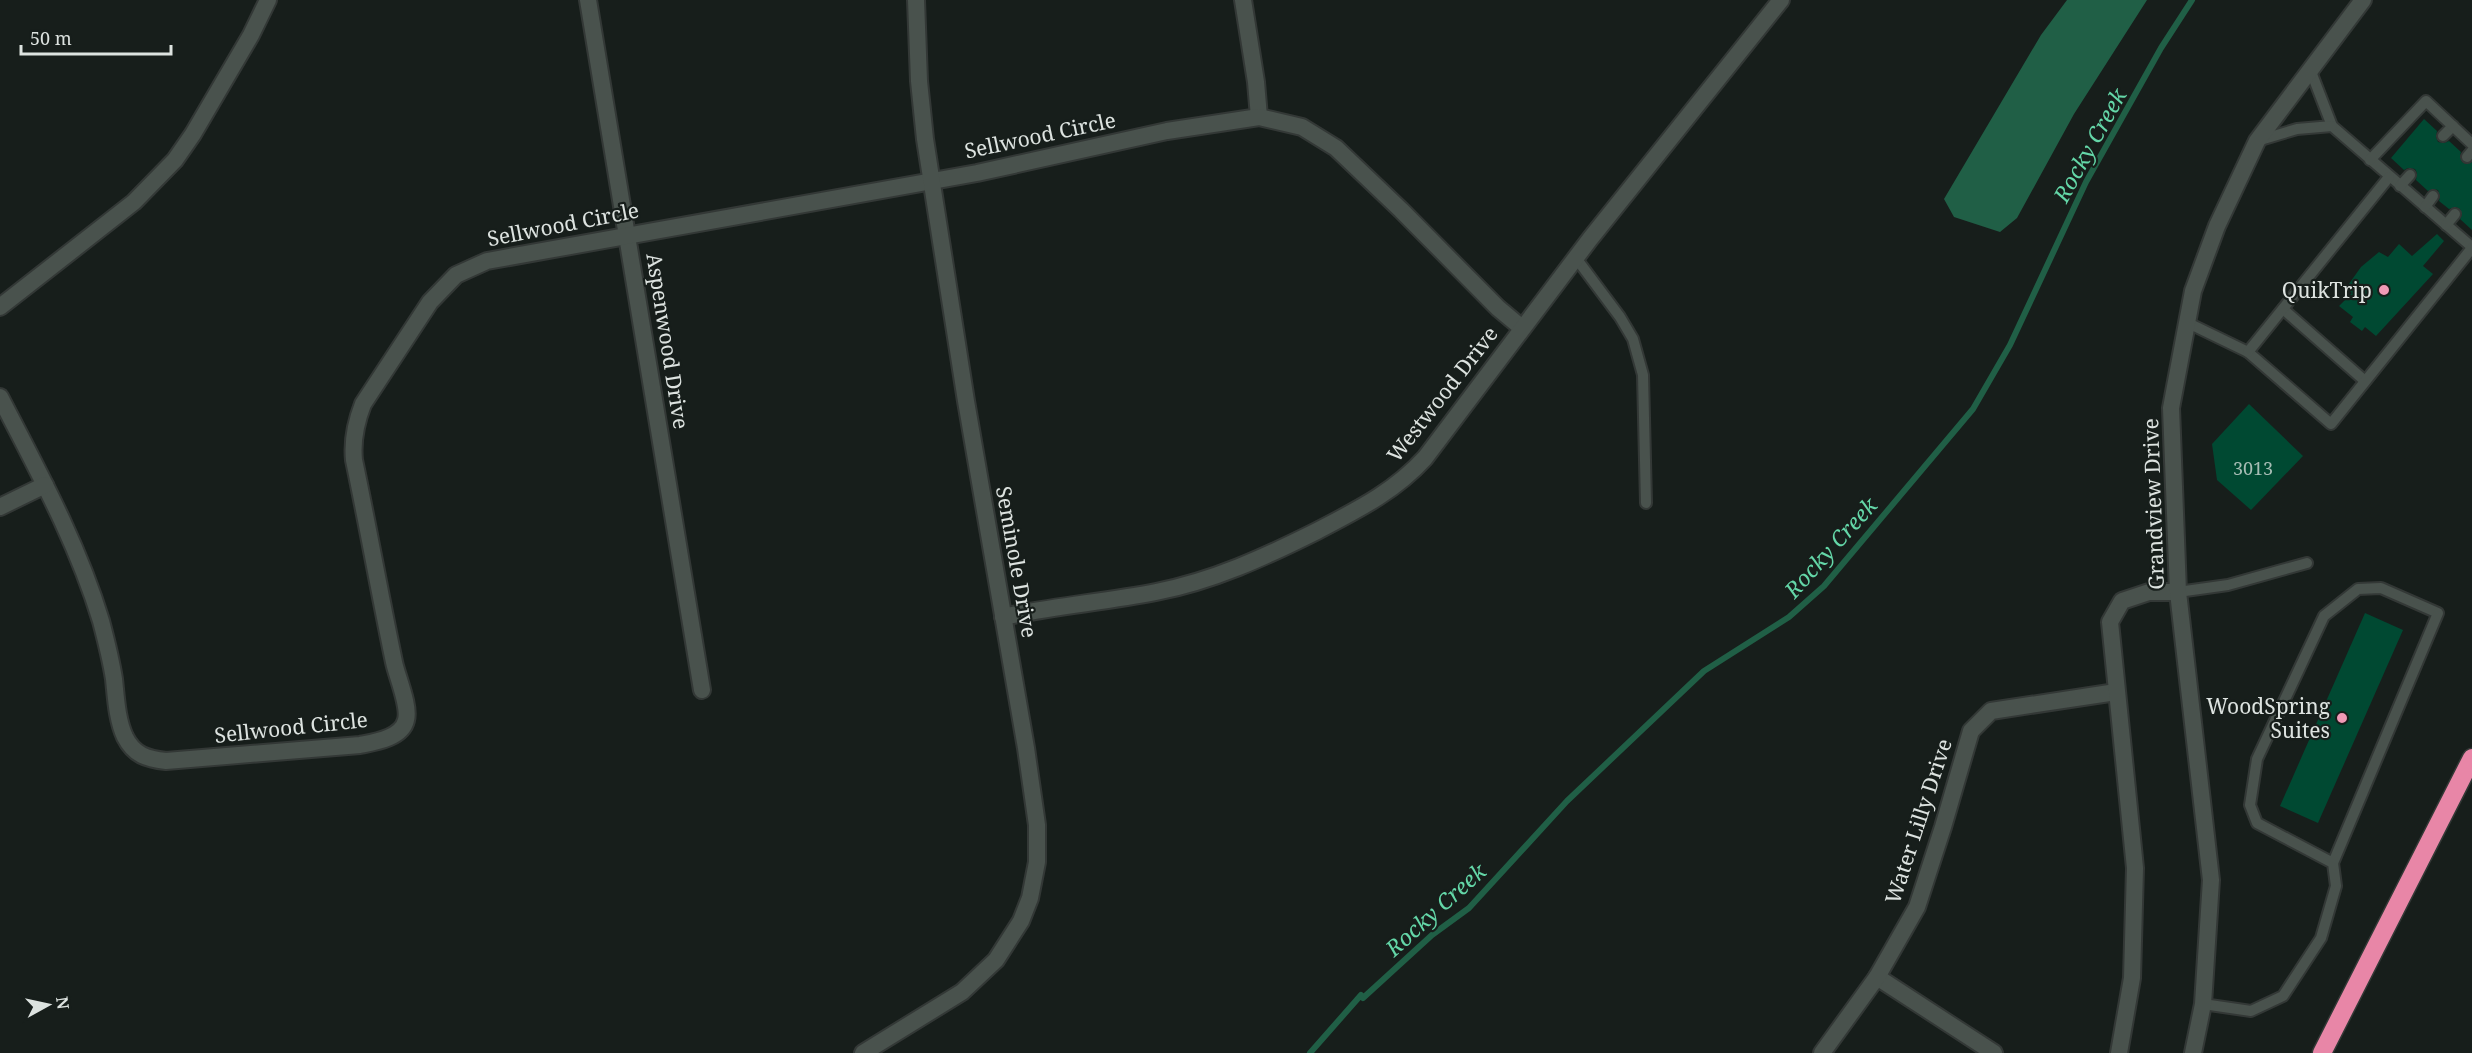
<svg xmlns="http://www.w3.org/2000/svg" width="2472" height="1053" font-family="'Noto Serif',serif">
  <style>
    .water { fill: #205f46 }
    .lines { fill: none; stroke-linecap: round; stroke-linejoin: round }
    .stream { stroke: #205f46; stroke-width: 6 }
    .building { fill: #004932 }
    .service-casing { stroke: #333836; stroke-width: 14 }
    .minor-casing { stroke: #333836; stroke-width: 20 }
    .tertiary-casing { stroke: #333836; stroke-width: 20 }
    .motorway-casing { stroke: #333836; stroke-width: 21 }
    .service { stroke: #49524d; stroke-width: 10 }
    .minor { stroke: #49524d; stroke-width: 16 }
    .tertiary { stroke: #49524d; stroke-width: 16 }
    .motorway { stroke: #e886a7; stroke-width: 18 }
    .poi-dot { fill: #f09ab6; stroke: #171e1b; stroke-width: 2 }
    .labels { text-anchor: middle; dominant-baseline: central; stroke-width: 4.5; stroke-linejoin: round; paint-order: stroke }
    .number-label { font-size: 18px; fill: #a6bcb4 }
    .street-label { font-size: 21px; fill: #dde3e0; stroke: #171e1b }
    .poi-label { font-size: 21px; fill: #dde3e0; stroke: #171e1b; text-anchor: end }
    .water-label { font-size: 22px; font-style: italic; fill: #64d7a8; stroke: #171e1b }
  </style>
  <rect width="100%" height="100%" fill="#171e1b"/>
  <path class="water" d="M 2067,0 L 2147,0 L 2074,114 L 2017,218 L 2000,232 L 1954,217 L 1944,199 L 2041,35 Z"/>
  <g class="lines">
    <path class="stream" d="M 1310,1053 L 1361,995 L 1363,998 L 1432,935 L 1469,908 L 1567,801 L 1704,671 L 1789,617 L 1824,586 L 1973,409 L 2010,345 L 2086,182 L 2161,48 L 2192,0"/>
  </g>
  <g class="building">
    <path d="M 2424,119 L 2437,131 L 2436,137 L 2438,142 L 2444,143 L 2449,141 L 2461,152 L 2460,156 L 2462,162 L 2466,164 L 2472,162 L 2472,230 L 2460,219 L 2462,215 L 2460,209 L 2456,207 L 2449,209 L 2439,201 L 2440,196 L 2438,190 L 2433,189 L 2428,191 L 2416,180 L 2417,173 L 2415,169 L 2408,168 L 2404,170 L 2391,158 Z"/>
    <path d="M 2437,234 L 2444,241 L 2423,266 L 2433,274 L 2376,336 L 2365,327 L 2362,331 L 2350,322 L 2353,317 L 2339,306 L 2352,293 L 2346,288 L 2361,267 L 2379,252 L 2388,257 L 2399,244 L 2412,256 Z"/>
    <path d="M 2249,404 L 2303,456 L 2251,510 L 2217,480 L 2212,444 Z"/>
    <path d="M 2365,613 L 2403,630 L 2318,823 L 2280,806 Z"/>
  </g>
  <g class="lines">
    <g class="service-casing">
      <g id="service">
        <path d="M 2310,69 L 2332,126 L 2472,247"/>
        <path d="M 2443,136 L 2453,126"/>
        <path d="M 2257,141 L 2297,129 L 2332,126"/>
        <path d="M 2467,157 L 2472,151"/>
        <path d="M 2370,160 L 2426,101 L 2472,144"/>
        <path d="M 2400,186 L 2410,175"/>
        <path d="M 2425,207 L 2433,196"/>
        <path d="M 2446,225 L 2455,214"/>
        <path d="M 1576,258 L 1620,317 L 1633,339 L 1643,375 L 1646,503"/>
        <path d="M 2283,309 L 2365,381"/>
        <path d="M 2186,322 L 2248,352 L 2331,424 L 2472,248"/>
        <path d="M 2248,352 L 2389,177"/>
        <path d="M 2178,592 L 2228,585 L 2307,563"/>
        <path d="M 2203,1004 L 2251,1011 L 2283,996 L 2321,938 L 2336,886 L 2333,863 L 2257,823 L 2250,805 L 2257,759 L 2324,616 L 2358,589 L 2381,588 L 2438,613 L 2333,863"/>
      </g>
    </g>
    <g class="minor-casing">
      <g id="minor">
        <path d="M 588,0 L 702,690"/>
        <path d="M 1243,0 L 1256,82 L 1259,117"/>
        <path d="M 0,307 L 134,202 L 175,160 L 193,134 L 251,35 L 268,0"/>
        <path d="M 0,397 C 38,471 77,542 101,621 C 106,640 111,660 114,679 C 116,698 117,720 125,737 C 134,755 147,759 166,761 L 360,745 C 375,742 402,738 406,720 C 410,706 397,677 394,662 C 380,595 368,527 354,460 C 352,440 356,422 363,404 L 430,302 L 456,275 L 487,261 L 977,173 L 1167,131 L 1259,117 L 1302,127 L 1336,148 L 1401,210 L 1498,308 L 1522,328"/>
        <path d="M 0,507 L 45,485"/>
        <path d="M 1003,617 C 1054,606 1105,602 1156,592 C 1213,581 1265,557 1317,531 C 1357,510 1394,492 1425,458 L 1590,239 L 1781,0"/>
        <path d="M 1877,977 L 1994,1053"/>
        <path d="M 863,1053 L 962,992 L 996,960 L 1021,921 L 1030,898 L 1037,862 L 1037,825 L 1026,748 L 966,401 L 925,139 L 919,81 L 916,0"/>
        <path d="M 1822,1053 L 1877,977 L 1917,907 L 1943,827 L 1971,731 L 1991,711 L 2116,692"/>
        <path d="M 2119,1053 L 2132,978 L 2135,868 L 2110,622 L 2122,601 L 2149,592 L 2178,592"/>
      </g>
    </g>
    <g class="tertiary-casing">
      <path id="tertiary" d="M 2193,1053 L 2203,1004 L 2211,880 L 2178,592 L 2171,408 L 2193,291 L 2217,226 L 2257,141 L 2363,0"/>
    </g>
    <g class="motorway-casing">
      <path id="motorway" d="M 2322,1053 L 2472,758"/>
    </g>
    <use href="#service" class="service"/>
    <use href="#minor" class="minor"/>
    <use href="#tertiary" class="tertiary"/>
    <use href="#motorway" class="motorway"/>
  </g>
  <g class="poi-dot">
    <circle cx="2384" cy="290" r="6"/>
    <circle cx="2342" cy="718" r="6"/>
  </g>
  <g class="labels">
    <g class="number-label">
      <text x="2253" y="468">3013</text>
    </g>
    <g class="street-label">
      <text transform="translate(1040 135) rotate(-12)">Sellwood Circle</text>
      <text transform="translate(563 224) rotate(-11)">Sellwood Circle</text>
      <text transform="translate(668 341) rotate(81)">Aspenwood Drive</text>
      <text transform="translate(1442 394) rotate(-52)">Westwood Drive</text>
      <text transform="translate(2153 504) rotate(-92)">Grandview Drive</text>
      <text transform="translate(1017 562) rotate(80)">Seminole Drive</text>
      <text transform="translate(291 727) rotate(-6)">Sellwood Circle</text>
      <text transform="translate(1918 821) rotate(-72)">Water Lilly Drive</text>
    </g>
    <g class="poi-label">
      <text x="2372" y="290">QuikTrip</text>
      <text x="2330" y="706">WoodSpring<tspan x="2330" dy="24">Suites</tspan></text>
    </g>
    <g class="water-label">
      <text transform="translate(2089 145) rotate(-61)">Rocky Creek</text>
      <text transform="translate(1830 547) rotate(-48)">Rocky Creek</text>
      <text transform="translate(1435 909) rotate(-42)">Rocky Creek</text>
    </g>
  </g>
  <g transform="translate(48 1005) rotate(82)" stroke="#171e1b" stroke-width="4.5" paint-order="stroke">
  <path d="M0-4.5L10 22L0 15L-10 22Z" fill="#dde3e0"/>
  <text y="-9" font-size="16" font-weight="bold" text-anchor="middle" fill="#dde3e0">N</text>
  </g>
  <path d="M21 45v9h150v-9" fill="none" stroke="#dde3e0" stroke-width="3"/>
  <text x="30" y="45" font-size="18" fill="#dde3e0" stroke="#171e1b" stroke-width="4.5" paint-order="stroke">50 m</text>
</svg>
